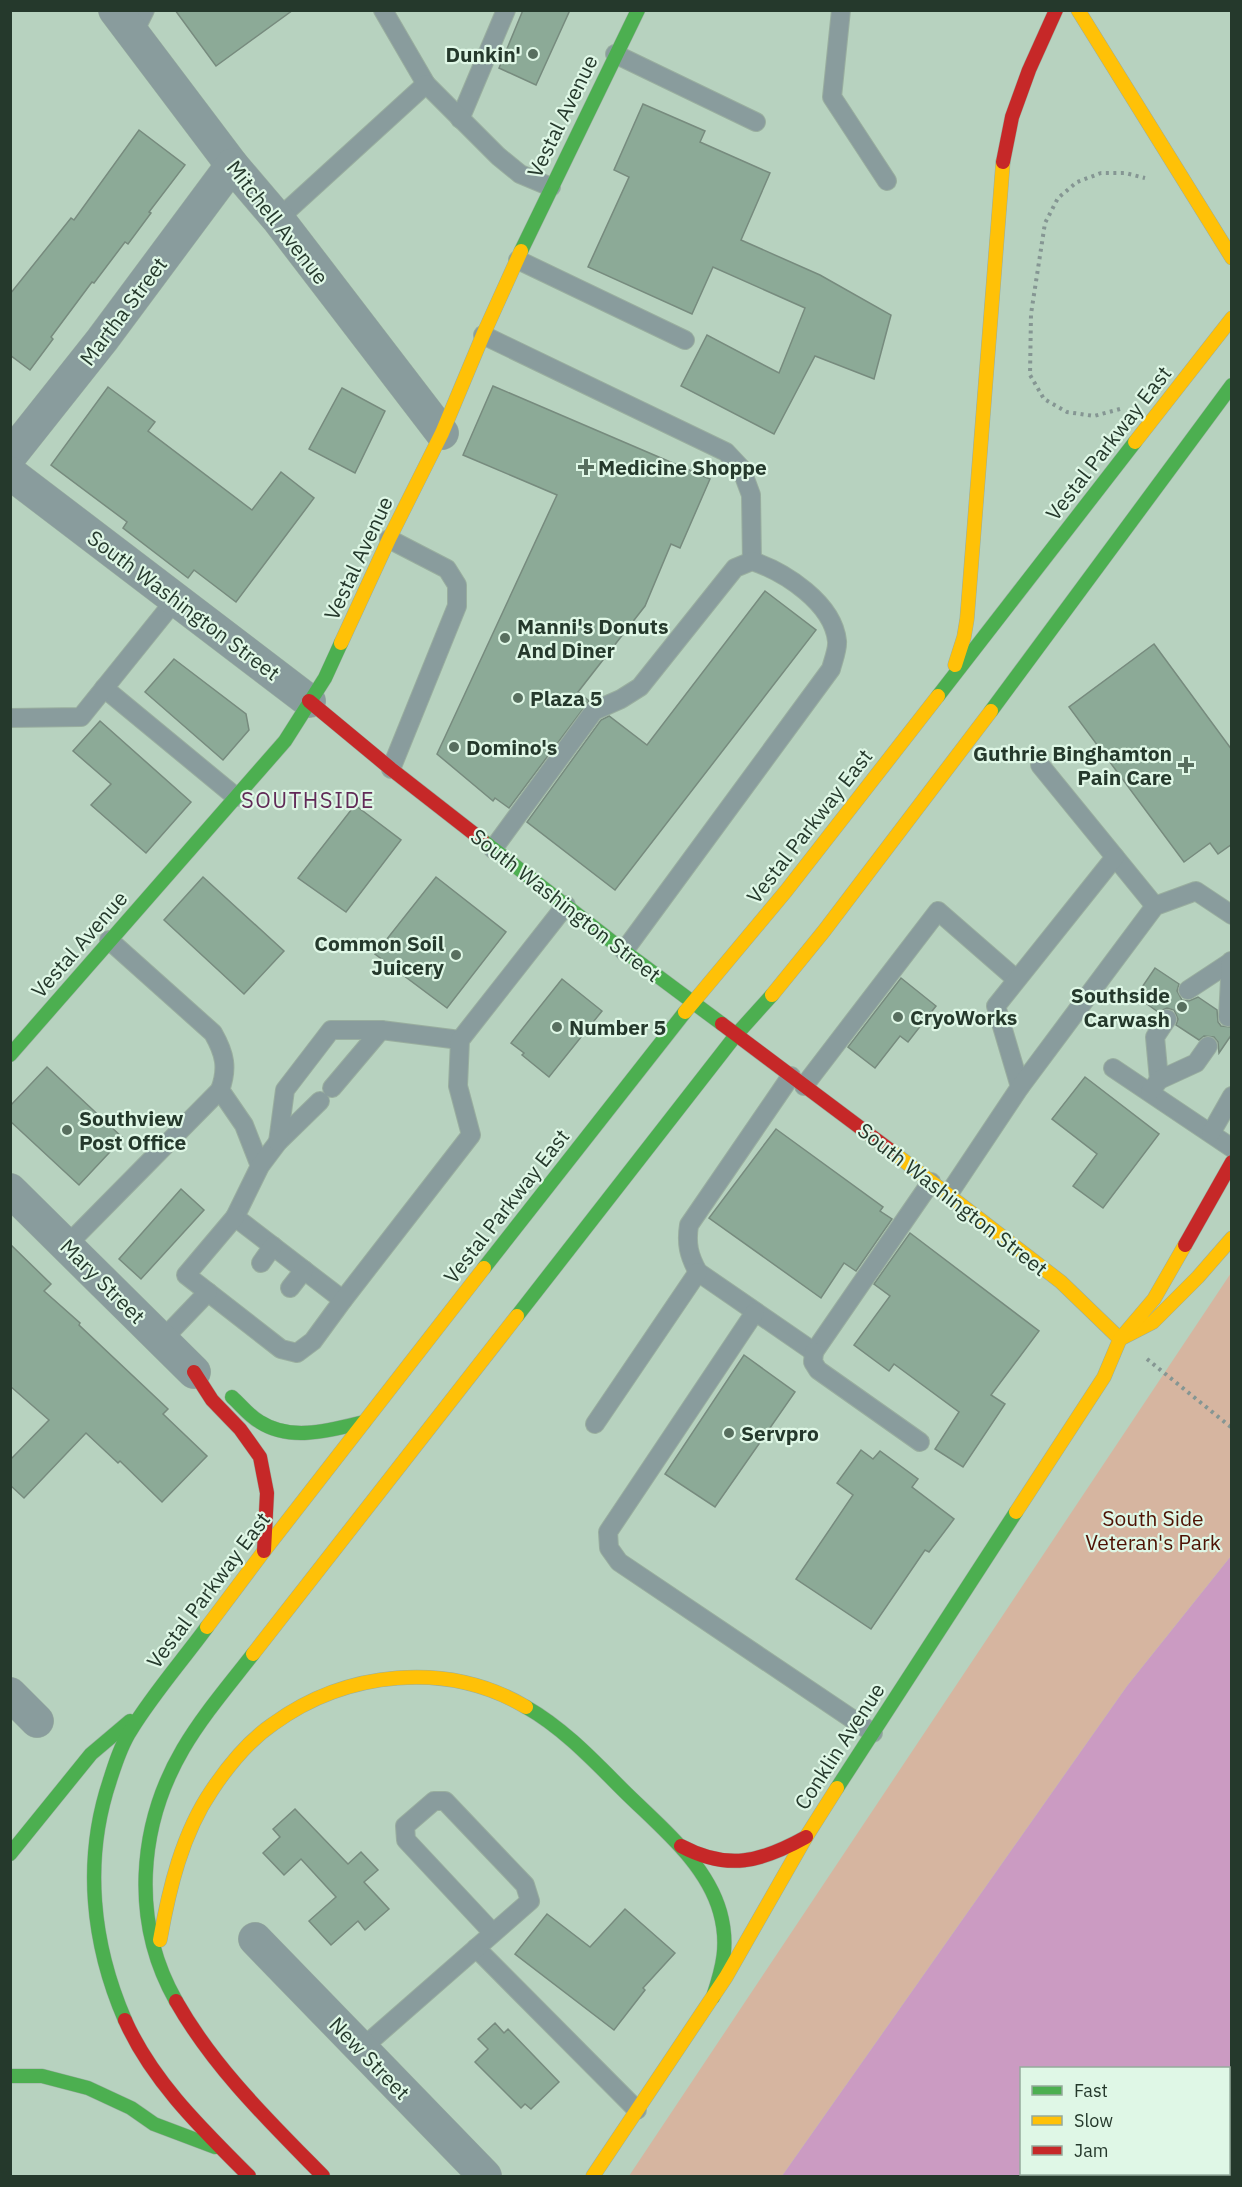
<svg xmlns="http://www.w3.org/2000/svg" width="1242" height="2187" font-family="'IBM Plex Sans',sans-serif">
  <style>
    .green { fill: #d6b5a0 }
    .water { fill: #cb9bc2; fill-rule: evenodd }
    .building { fill: #8caa97; stroke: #778b7e; stroke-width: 1.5 }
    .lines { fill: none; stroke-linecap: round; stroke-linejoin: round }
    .lane-casing { stroke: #99ae9f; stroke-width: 20 }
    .street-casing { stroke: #99ae9f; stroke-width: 34 }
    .fast-casing { stroke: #99ae9f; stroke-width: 15 }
    .slow-casing { stroke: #99ae9f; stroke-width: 15 }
    .jam-casing { stroke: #99ae9f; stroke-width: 15 }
    .path { stroke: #859693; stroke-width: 4; stroke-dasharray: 3 4.5; stroke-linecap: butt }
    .lane { stroke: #899c9d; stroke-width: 18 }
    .street { stroke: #899c9d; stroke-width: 33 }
    .fast { stroke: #4caf50; stroke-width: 14 }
    .slow { stroke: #ffc107; stroke-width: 14 }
    .jam { stroke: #c62828; stroke-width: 14 }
    .poi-dot { fill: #586f5f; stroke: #dff7e6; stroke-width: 2 }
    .labels { text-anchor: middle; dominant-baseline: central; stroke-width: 4.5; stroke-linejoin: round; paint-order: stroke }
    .poi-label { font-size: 21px; font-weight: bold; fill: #25392c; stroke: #dff7e6; text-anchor: start }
    .street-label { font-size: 21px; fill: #25392c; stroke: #dff7e6 }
    .park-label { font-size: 21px; fill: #4e1204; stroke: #dff7e6 }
    .neighbourhood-label { font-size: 22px; letter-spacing: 1.5px; fill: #612a57; stroke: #dff7e6 }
  </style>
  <rect width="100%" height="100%" fill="#b7d2bf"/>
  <path class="green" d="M 1231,1273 L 1231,1556 L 1127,1686 L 782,2176 L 629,2176 Z"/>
  <path class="water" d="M 1231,1556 L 1231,2176 L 782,2176 L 1127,1686 ZM 1022,2068 L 1228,2068 L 1228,2174 L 1022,2174 Z"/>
  <g class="building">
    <path d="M 175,10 L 293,10 L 216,66 Z"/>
    <path d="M 523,10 L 570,10 L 536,85 L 499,68 Z"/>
    <path d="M 643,104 L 705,131 L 700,142 L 770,173 L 741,240 L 820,275 L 891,315 L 874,379 L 815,356 L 774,434 L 681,386 L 707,335 L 779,373 L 805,308 L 713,267 L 692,314 L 588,267 L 629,177 L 614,170 Z"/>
    <path d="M 139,130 L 185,165 L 149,212 L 151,213 L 128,244 L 125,242 L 94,283 L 92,282 L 51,337 L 53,339 L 30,370 L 10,355 L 10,294 L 71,218 L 74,220 Z"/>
    <path d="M 493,386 L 710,479 L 680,548 L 671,544 L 645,606 L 578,692 L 589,701 L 509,808 L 495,798 L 493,801 L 437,754 L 557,495 L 463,455 Z"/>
    <path d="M 108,387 L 155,422 L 148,431 L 252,510 L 281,472 L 314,498 L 236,602 L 194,570 L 188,578 L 123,528 L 127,522 L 51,465 Z"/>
    <path d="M 342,388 L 385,411 L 355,473 L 309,449 Z"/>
    <path d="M 765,591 L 816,630 L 615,890 L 527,822 L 601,720 L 609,716 L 647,745 Z"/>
    <path d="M 1154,644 L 1232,750 L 1232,844 L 1218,854 L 1210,843 L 1184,862 L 1069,707 Z"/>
    <path d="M 174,659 L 246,714 L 249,730 L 223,760 L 145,692 Z"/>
    <path d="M 100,721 L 191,802 L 146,853 L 91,805 L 111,784 L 73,751 Z"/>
    <path d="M 355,805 L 401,840 L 346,912 L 298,878 Z"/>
    <path d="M 203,877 L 284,951 L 244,994 L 164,920 Z"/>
    <path d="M 436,877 L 506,932 L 447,1008 L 375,954 Z"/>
    <path d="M 1155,968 L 1179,984 L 1177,991 L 1182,1000 L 1189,1001 L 1198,997 L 1217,1010 L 1218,1022 L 1221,1026 L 1232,1027 L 1232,1034 L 1219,1053 L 1218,1042 L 1214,1037 L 1204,1036 L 1199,1040 L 1176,1025 L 1178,1019 L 1174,1010 L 1167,1008 L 1158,1012 L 1136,996 Z"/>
    <path d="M 901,978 L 936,1006 L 908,1042 L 900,1036 L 875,1068 L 848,1047 Z"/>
    <path d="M 562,979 L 602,1011 L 549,1077 L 522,1055 L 524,1053 L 511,1043 Z"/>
    <path d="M 47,1067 L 123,1138 L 79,1185 L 10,1121 L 10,1106 Z"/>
    <path d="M 1085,1077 L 1159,1134 L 1103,1208 L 1073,1186 L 1097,1154 L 1052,1119 Z"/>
    <path d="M 776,1129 L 883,1207 L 880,1211 L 892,1219 L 856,1271 L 844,1263 L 821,1298 L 709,1218 Z"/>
    <path d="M 181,1189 L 204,1210 L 141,1279 L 119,1259 Z"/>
    <path d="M 910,1233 L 1039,1331 L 991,1395 L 1005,1404 L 963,1467 L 935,1449 L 959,1412 L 894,1364 L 889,1371 L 854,1345 L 890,1296 L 874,1284 Z"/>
    <path d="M 10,1244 L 51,1284 L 44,1291 L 80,1323 L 79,1325 L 168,1409 L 163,1414 L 207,1456 L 162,1502 L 120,1461 L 118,1463 L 86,1433 L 24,1498 L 10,1485 L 10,1460 L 49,1420 L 10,1386 Z"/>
    <path d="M 744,1355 L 795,1392 L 715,1507 L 665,1474 Z"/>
    <path d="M 861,1450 L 873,1459 L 880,1451 L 918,1479 L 912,1487 L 954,1519 L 929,1552 L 925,1550 L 871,1629 L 796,1579 L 853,1495 L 837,1483 Z"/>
    <path d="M 295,1809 L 348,1864 L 361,1852 L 378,1870 L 364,1882 L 389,1909 L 365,1930 L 358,1921 L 331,1945 L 309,1921 L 336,1897 L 301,1859 L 284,1875 L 263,1853 L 280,1837 L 273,1829 Z"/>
    <path d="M 625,1909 L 675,1953 L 643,1988 L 645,1990 L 614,2030 L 515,1954 L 547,1914 L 590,1947 Z"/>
    <path d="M 495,2023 L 504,2033 L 508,2029 L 559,2082 L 531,2109 L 525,2104 L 521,2108 L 475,2062 L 488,2049 L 478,2039 Z"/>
  </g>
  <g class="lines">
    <g class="lane-casing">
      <g id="lane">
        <path d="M 383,10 L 426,84"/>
        <path d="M 841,10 L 832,97 L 887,181"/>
        <path d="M 133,34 L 145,10"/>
        <path d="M 615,54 L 756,122"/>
        <path d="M 460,119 L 506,10"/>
        <path d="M 278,219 L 426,84 L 498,156 L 520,174 L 551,187"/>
        <path d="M 518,260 L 685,340"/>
        <path d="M 483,335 L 726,452 L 741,468 L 751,495 L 752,561"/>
        <path d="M 389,539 L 447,569 L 457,585 L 457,606 L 391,769"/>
        <path d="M 104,688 L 236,797"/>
        <path d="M 10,718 L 81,717 L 176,599"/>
        <path d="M 1040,765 L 1155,906"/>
        <path d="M 493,849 L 594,711 L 621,699 L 640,687 L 735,568 L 752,561 C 785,572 833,603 837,641 C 838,649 833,661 831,669 L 624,951"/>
        <path d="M 1188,990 L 1232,961"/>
        <path d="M 1228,1017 L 1231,961"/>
        <path d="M 1113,1068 L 1232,1148"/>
        <path d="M 791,1076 L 689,1225 C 686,1244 689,1256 698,1272 L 814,1352 L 931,1182"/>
        <path d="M 1159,1080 L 1155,1037 L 1167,1019"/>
        <path d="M 804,1086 L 938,911 L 1016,979"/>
        <path d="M 1020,1087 L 996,1006 L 1115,857"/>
        <path d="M 332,1088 L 381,1030"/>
        <path d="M 220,1090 L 244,1125 L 260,1166"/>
        <path d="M 1150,1092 L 1159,1080 L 1196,1063 L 1208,1046"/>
        <path d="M 320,1101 L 278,1142 L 260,1166 L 235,1217 L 343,1300"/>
        <path d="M 1211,1133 L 1232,1096"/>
        <path d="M 278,1142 L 285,1090 L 331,1030 L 381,1030 L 460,1040"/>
        <path d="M 948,1195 L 1020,1087 L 1155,906 L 1196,891 L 1232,915"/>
        <path d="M 235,1217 L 186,1275 L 281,1349 L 297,1353 L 313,1341 L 343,1300 L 471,1135 L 458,1086 L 460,1040 L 566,905"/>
        <path d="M 67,1245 L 220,1090 C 228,1068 225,1054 213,1033 L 109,940"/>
        <path d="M 261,1263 L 273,1246"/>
        <path d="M 290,1288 L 304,1270"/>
        <path d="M 755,1312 L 608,1532 L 609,1548 L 619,1562 L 873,1733"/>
        <path d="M 162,1340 L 208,1292"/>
        <path d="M 814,1352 L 813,1362 L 818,1370 L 920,1442"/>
        <path d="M 595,1424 L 698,1272"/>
        <path d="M 476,1948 L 637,2110"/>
        <path d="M 361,2049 L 530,1901 L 525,1885 L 445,1801 L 434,1801 L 405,1826 L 406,1840 L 493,1933"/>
      </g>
    </g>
    <g class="street-casing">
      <g id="street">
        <path d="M 115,10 L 232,165 L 278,219 L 442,433"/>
        <path d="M 10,456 L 102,340 L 232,165"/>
        <path d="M 10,473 L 309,701"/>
        <path d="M 10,1190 L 194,1372"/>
        <path d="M 10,1694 L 37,1721"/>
        <path d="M 255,1939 L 485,2176"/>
      </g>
    </g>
    <g class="fast-casing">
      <g id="fast">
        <path d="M 521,251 L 638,10"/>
        <path d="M 938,696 L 1135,442"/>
        <path d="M 991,711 L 1232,385"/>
        <path d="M 482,840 L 624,951 L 722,1024"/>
        <path d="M 10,1055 L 285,741 L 325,678 L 341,643"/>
        <path d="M 484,1268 L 685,1012"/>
        <path d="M 517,1316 L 736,1035 L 772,995"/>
        <path d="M 232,1397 C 241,1405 249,1416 260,1422 C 291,1442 331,1430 364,1422"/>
        <path d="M 526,1707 C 563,1728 593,1760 623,1790 C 658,1825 706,1862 720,1912 C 729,1944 723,1967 713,1997"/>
        <path d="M 837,1788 L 1016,1512"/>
        <path d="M 10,1854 L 91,1754 L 130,1721"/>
        <path d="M 176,2001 C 131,1922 138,1826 183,1749 C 203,1715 229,1685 253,1654"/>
        <path d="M 125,2020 C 92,1944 83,1860 110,1780 C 115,1764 121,1745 131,1730 C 153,1694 182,1661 207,1627"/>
        <path d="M 10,2076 L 42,2076 L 88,2088 L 131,2108 L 154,2124 L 215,2147"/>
      </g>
    </g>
    <g class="slow-casing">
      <g id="slow">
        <path d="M 1078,10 L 1232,258"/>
        <path d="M 1135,442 L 1232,318"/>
        <path d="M 341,643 L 389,539 L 442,433 L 483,335 L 521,251"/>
        <path d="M 955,665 L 964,637 L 967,619 L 1003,162"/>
        <path d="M 772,995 L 824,931 L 991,711"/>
        <path d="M 685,1012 L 786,891 L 938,696"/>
        <path d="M 890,1150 L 1061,1282 L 1120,1339"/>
        <path d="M 1120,1339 L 1153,1322 L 1198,1277 L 1232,1238"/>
        <path d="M 1016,1512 L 1104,1377 L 1120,1339 L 1154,1299 L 1185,1245"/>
        <path d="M 207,1627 L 264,1551 L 484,1268"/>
        <path d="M 253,1654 L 517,1316"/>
        <path d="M 160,1940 C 169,1889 182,1834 212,1790 C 228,1766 248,1741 273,1724 C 346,1671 447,1660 526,1707"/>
        <path d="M 593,2176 L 726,1977 L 806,1837 L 837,1788"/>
      </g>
    </g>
    <g class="jam-casing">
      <g id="jam">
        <path d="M 1003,162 L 1012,117 L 1029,70 L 1056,10"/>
        <path d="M 309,701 L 391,769 L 482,840"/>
        <path d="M 722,1024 L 890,1150"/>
        <path d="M 1185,1245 L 1232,1162"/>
        <path d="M 194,1372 L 212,1400 L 240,1429 L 260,1457 L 267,1493 L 264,1551"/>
        <path d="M 681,1846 C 728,1871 761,1862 806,1837"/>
        <path d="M 176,2001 C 214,2068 269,2121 323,2176"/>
        <path d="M 125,2020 C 152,2081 202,2129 249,2176"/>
      </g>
    </g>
    <g class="path">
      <path d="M 1120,409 L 1094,416 L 1067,412 L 1044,399 L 1030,375 L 1031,314 L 1045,223 L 1058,198 L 1077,182 L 1101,173 L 1125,173 L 1145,178"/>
      <path d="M 1147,1359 L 1232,1428"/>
    </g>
    <use href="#lane" class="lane"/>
    <use href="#street" class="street"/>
    <use href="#fast" class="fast"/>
    <use href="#slow" class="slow"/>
    <use href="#jam" class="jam"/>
  </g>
  <g class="poi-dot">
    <circle cx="533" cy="54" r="6"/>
    <path d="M583 458h6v6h6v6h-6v6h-6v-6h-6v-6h6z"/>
    <circle cx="505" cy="638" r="6"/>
    <circle cx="518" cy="698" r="6"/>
    <circle cx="454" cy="747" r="6"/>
    <path d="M1183 756h6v6h6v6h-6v6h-6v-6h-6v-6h6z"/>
    <circle cx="456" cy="955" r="6"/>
    <circle cx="1182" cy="1007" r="6"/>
    <circle cx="898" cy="1017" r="6"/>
    <circle cx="557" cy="1027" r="6"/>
    <circle cx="67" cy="1130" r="6"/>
    <circle cx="729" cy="1433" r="6"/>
  </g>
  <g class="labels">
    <g class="poi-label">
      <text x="521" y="54" text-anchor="end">Dunkin'</text>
      <text x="598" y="467">Medicine Shoppe</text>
      <text x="517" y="626">Manni's Donuts<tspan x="517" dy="24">And Diner</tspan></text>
      <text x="530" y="698">Plaza 5</text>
      <text x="466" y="747">Domino's</text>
      <text x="1172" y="753" text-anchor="end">Guthrie Binghamton<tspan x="1172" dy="24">Pain Care</tspan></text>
      <text x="444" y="943" text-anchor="end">Common Soil<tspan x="444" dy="24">Juicery</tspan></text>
      <text x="1170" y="995" text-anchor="end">Southside<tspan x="1170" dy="24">Carwash</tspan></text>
      <text x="910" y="1017">CryoWorks</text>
      <text x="569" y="1027">Number 5</text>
      <text x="79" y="1118">Southview<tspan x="79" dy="24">Post Office</tspan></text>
      <text x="741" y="1433">Servpro</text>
    </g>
    <g class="street-label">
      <text transform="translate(562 116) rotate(-64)">Vestal Avenue</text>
      <text transform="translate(278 222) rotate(52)">Mitchell Avenue</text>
      <text transform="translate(123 311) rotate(-53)">Martha Street</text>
      <text transform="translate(1108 443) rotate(-52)">Vestal Parkway East</text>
      <text transform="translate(358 558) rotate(-65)">Vestal Avenue</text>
      <text transform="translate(184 605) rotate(37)">South Washington Street</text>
      <text transform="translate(809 826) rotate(-52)">Vestal Parkway East</text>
      <text transform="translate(566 905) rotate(38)">South Washington Street</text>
      <text transform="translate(79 944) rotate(-49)">Vestal Avenue</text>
      <text transform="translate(953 1199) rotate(38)">South Washington Street</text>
      <text transform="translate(506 1206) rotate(-52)">Vestal Parkway East</text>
      <text transform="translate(103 1281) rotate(45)">Mary Street</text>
      <text transform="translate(208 1590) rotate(-53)">Vestal Parkway East</text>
      <text transform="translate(839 1746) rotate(-57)">Conklin Avenue</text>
      <text transform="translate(370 2058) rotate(46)">New Street</text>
    </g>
    <g class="park-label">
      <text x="1153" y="1518">South Side<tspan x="1153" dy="24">Veteran's Park</tspan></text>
    </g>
    <g class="neighbourhood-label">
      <text x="308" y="799">SOUTHSIDE</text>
    </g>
  </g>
  <rect width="1242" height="2187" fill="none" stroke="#25392c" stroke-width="24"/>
  <rect x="1020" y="2067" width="210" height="108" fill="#dff7e6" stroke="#95ab9c" stroke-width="1.5"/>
  <rect x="1032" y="2086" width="30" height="9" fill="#4caf50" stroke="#95ab9c" stroke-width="1.5"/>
  <text x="1074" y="2097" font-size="18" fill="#25392c">Fast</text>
  <rect x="1032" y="2116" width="30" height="9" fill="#ffc107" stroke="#95ab9c" stroke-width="1.5"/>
  <text x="1074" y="2127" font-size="18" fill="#25392c">Slow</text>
  <rect x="1032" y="2146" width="30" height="9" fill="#c62828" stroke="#95ab9c" stroke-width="1.5"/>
  <text x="1074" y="2157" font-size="18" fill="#25392c">Jam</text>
</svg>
